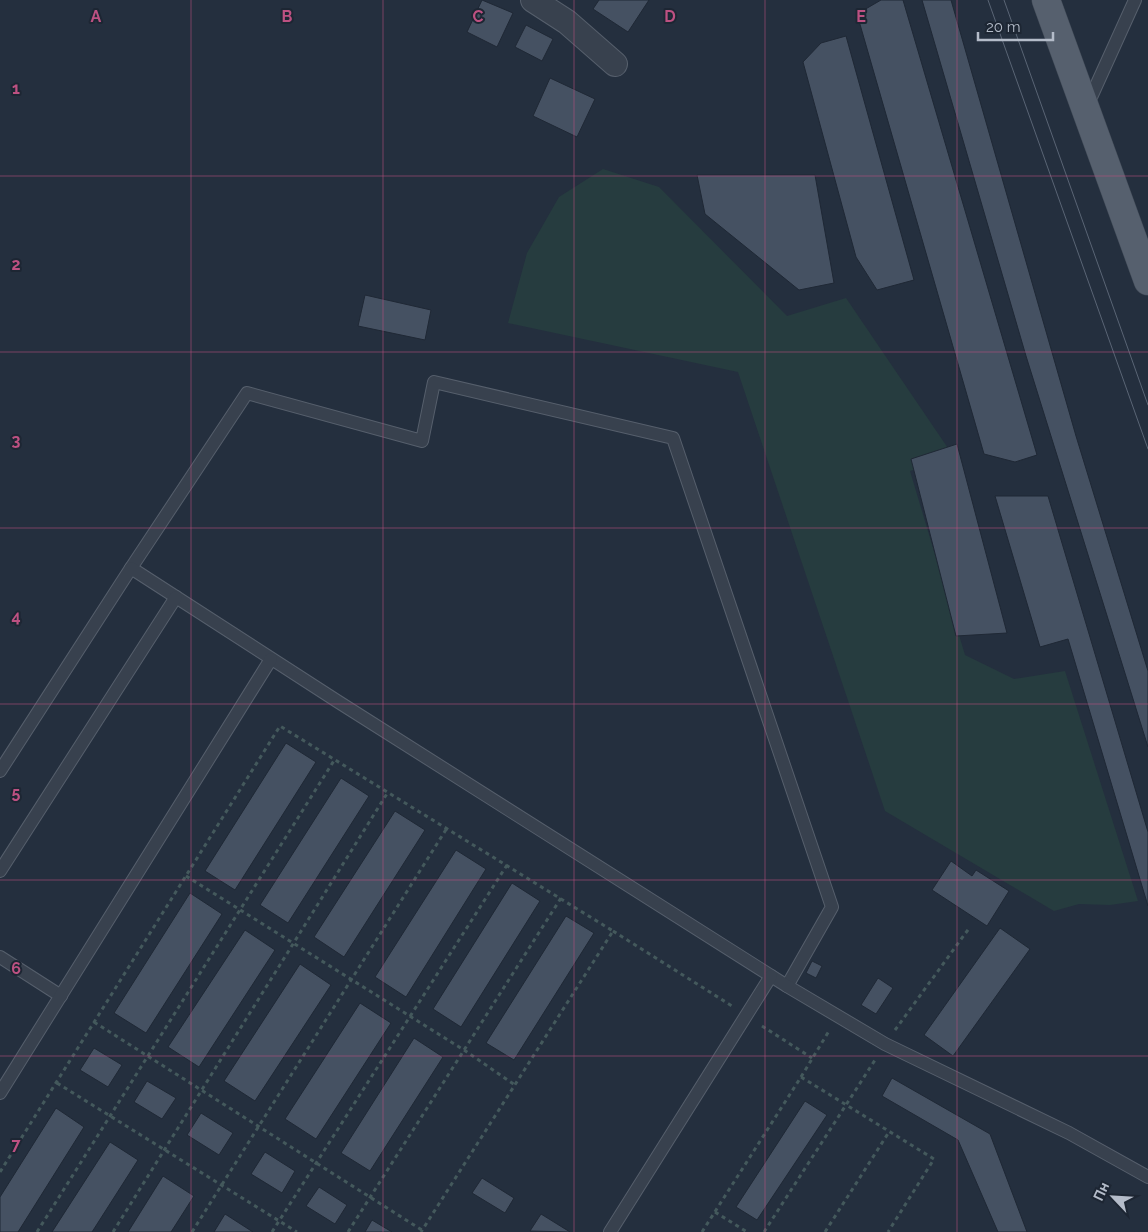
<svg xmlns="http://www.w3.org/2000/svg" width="1148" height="1232" font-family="Raleway,sans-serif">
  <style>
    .green { fill: #263c3f }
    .building { fill: #455162; stroke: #1f2835 }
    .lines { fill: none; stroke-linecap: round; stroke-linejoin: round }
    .service-casing { stroke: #565f6c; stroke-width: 14 }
    .minor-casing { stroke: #565f6c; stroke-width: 26 }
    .primary-casing { stroke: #414a57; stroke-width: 29 }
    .path { stroke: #44595c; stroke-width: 3; stroke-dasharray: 4 4; stroke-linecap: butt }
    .service { stroke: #38414e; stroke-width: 12 }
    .minor { stroke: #38414e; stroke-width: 24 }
    .primary { stroke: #56606e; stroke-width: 28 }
    .tram { stroke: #5a6575; stroke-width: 1 }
    .grid { fill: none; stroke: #bd5182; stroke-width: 1; stroke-opacity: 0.55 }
    .grid-label { font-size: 16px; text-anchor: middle; font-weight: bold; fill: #bd5182; stroke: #1d2633; stroke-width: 4; stroke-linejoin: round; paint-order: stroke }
  </style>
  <rect width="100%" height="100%" fill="#242f3e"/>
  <path class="green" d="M 603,169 L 659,187 L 787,316 L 846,298 L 954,457 L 910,471 L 965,655 L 1014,679 L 1065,671 L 1138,901 L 1110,905 L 1079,904 L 1054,911 L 885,811 L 738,372 L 508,323 L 527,253 L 559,197 Z"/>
  <g class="building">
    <path d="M 482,0 L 513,13 L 497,47 L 467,32 Z"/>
    <path d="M 599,0 L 649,0 L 628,32 L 593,9 Z"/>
    <path d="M 881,0 L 903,0 L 1037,455 L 1015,462 L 984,454 L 857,14 Z"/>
    <path d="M 922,0 L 951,0 L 1076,436 L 1148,671 L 1148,747 L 1026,356 Z"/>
    <path d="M 526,25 L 553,39 L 542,61 L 515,47 Z"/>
    <path d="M 846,36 L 914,280 L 877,290 L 856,257 L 803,62 L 821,43 Z"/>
    <path d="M 550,78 L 595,99 L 577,137 L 533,116 Z"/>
    <path d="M 697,175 L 815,175 L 834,283 L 799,290 L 705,214 Z"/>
    <path d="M 365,295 L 431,310 L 425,340 L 358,326 Z"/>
    <path d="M 957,444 L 1007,633 L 956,636 L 911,459 Z"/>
    <path d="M 995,496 L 1048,496 L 1148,832 L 1148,906 L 1068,639 L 1040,647 Z"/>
    <path d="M 286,743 L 316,762 L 235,890 L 205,871 Z"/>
    <path d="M 341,778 L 369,796 L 288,923 L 260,905 Z"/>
    <path d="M 395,811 L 425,830 L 344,957 L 314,937 Z"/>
    <path d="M 456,850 L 486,869 L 406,997 L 375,977 Z"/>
    <path d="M 951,861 L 972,876 L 976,870 L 1009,891 L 987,926 L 932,890 Z"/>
    <path d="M 512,883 L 540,901 L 461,1027 L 433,1009 Z"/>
    <path d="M 190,893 L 222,914 L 146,1033 L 114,1013 Z"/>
    <path d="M 566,916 L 594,933 L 514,1060 L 486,1043 Z"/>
    <path d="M 1000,928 L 1030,949 L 953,1056 L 924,1035 Z"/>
    <path d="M 245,930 L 275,950 L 199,1067 L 168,1047 Z"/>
    <path d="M 812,961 L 822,966 L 816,978 L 806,973 Z"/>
    <path d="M 300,964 L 331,985 L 255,1101 L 224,1081 Z"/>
    <path d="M 878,978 L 893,988 L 876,1014 L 861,1005 Z"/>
    <path d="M 360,1003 L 391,1023 L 316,1139 L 285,1119 Z"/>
    <path d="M 414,1038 L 443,1057 L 370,1171 L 341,1153 Z"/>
    <path d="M 94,1048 L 122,1065 L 108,1087 L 80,1070 Z"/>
    <path d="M 892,1078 L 990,1134 L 1027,1232 L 998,1232 L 958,1140 L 882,1096 Z"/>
    <path d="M 147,1081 L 176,1098 L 162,1119 L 134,1102 Z"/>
    <path d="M 805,1101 L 827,1115 L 757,1220 L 736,1207 Z"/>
    <path d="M 56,1108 L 84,1127 L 18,1232 L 0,1232 L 0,1197 Z"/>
    <path d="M 201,1113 L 233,1133 L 219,1155 L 187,1135 Z"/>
    <path d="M 110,1142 L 138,1160 L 92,1232 L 52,1232 Z"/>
    <path d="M 265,1152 L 295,1171 L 282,1193 L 251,1174 Z"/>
    <path d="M 163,1176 L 194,1196 L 171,1232 L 128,1232 Z"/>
    <path d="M 482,1178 L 514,1198 L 505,1213 L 472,1193 Z"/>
    <path d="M 319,1187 L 347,1205 L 335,1224 L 306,1206 Z"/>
    <path d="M 225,1214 L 253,1232 L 214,1232 Z"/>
    <path d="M 541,1214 L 570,1232 L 530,1231 Z"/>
    <path d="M 372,1220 L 392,1232 L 365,1232 Z"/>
  </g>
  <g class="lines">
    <g class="service-casing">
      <g id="service">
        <path d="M 1087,106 L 1135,0"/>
        <path d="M 131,568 L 247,393 L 422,441 L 434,382 L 673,438 L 832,907 L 787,986"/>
        <path d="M 0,771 L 131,568 L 337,701 L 787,986 L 885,1044 L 1069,1133 L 1148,1177"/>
        <path d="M 0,871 L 176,597"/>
        <path d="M 0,957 L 61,996"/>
        <path d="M 0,1093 L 271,659"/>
        <path d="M 610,1232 L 771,976"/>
      </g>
    </g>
    <g class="minor-casing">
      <path id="minor" d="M 533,0 L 567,22 L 615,64"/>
    </g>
    <g class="primary-casing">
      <path id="primary" d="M 1046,0 L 1148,281"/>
    </g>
    <g class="path">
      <path d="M 186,876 L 464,1050 L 515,1085"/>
      <path d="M 613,931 L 732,1006"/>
      <path d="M 94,1022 L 425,1232"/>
      <path d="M 762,1026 L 812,1058"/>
      <path d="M 895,1030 L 970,927"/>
      <path d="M 801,1077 L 829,1031"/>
      <path d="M 57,1083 L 297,1232"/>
      <path d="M 0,1172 L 280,726 L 613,931 L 421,1232"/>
      <path d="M 715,1212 L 747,1232"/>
      <path d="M 37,1232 L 335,759"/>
      <path d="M 113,1232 L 388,792"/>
      <path d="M 192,1232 L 447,828"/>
      <path d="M 272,1232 L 507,865"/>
      <path d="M 348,1232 L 561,898"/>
      <path d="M 702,1232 L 801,1077 L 934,1159 L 888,1232"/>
      <path d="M 764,1232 L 875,1060"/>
      <path d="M 825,1232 L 889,1132"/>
    </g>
    <use href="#service" class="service"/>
    <use href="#minor" class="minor"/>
    <use href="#primary" class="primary"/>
    <g class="tram">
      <path d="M 988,0 L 1148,449"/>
      <path d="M 1004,0 L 1148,405"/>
    </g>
  </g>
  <path class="grid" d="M 191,0 L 191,1232M 383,0 L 383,1232M 574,0 L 574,1232M 765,0 L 765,1232M 957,0 L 957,1232M 0,176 L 1148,176M 0,352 L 1148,352M 0,528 L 1148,528M 0,704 L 1148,704M 0,880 L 1148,880M 0,1056 L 1148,1056"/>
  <g class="grid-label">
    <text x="96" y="22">A</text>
    <text x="287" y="22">B</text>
    <text x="478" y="22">C</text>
    <text x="670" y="22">D</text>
    <text x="861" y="22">E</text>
    <text x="16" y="94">1</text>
    <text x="16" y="270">2</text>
    <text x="16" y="446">3</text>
    <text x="16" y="622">4</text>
    <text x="16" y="798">5</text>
    <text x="16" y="974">6</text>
    <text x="16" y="1150">7</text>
  </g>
  <g transform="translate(1113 1197) rotate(295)" stroke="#1d2633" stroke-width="4" paint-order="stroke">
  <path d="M0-4L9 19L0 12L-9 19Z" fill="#b4bcc9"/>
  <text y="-8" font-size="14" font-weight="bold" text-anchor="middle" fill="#b4bcc9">Пн</text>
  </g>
  <path d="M978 32v8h75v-8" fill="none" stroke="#b4bcc9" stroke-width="2.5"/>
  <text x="986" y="32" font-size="15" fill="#b4bcc9" stroke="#1d2633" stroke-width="4" paint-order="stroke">20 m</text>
</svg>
